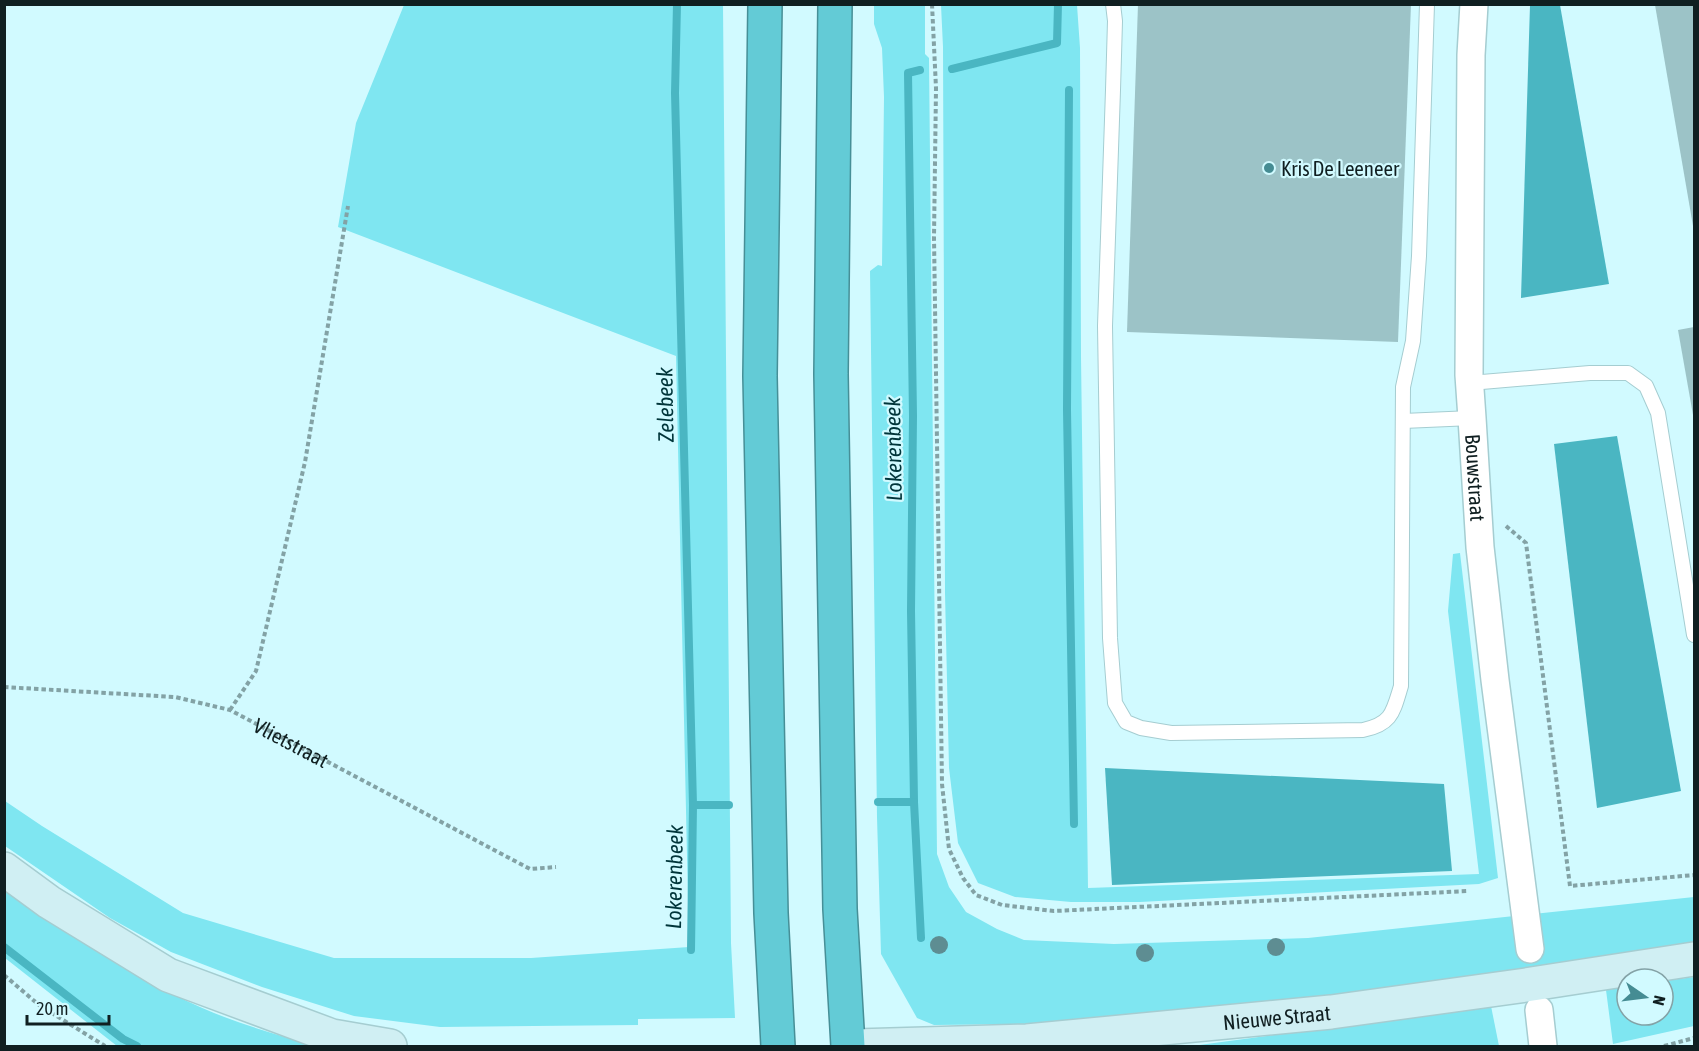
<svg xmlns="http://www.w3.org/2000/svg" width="1699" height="1051" font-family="'Asap Condensed',sans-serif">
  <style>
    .green { fill: #7fe6f1 }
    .water { fill: #4ab6c2 }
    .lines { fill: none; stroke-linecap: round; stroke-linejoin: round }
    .stream { stroke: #4ab6c2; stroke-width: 8 }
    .building { fill: #9cc3c7 }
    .lane-casing { stroke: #a5cdd1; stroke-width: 16 }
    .street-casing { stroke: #a5cdd1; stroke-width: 30 }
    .secondary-casing { stroke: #a5cdd1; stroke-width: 36 }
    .highway-casing { stroke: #468f97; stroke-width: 36 }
    .path { stroke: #83a2a5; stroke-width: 4; stroke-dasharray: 4.5 3; stroke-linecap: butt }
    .lane { stroke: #fff; stroke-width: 14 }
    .street { stroke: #fff; stroke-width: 27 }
    .secondary { stroke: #d0eff3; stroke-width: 33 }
    .highway { stroke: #63cbd6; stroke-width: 33 }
    .tree { fill: #5e8d92 }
    .poi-dot { fill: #458c93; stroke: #d1faff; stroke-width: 2 }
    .labels { text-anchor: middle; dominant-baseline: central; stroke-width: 4.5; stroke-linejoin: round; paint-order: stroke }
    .poi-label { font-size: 21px; fill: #101f21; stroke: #d1faff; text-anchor: start }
    .street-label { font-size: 21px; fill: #101f21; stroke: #d1faff }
    .water-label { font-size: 22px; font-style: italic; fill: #00353a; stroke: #d1faff }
  </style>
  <rect width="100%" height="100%" fill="#d1faff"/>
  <g class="green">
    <path d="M 404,5 L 723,5 L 731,943 L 735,1018 L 638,1019 L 638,1025 L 440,1027 L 354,1016 L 262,987 L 171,952 L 110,918 L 5,846 L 5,801 L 42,826 L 183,913 L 334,958 L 531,958 L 689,947 L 676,356 L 338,227 L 356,123 Z"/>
    <path d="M 874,5 L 925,5 L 925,54 L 929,58 L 937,854 L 949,887 L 966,912 L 997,929 L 1024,940 L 1114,944 L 1308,938 L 1694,897 L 1694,944 L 1254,1009 L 1090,1023 L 934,1025 L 917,1018 L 881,954 L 877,817 L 870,271 L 878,265 L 882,266 L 884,97 L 882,48 L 874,24 Z"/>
    <path d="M 941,5 L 1077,5 L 1080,48 L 1081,357 L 1088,888 L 1479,874 L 1448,611 L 1453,554 L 1460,553 L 1498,878 L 1479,884 L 1140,902 L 1071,902 L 1015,897 L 978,883 L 958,843 L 949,768 L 945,593 L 943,47 Z"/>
    <path d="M 4,885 C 68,928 130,976 200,1007 C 238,1024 278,1035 318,1046 L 117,1046 L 5,958 Z"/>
    <path d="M 1694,977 L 1694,1026 L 1613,1044 L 1606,990 L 1627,987 L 1627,1015 L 1663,1015 L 1663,981 Z"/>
    <path d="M 1491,1006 L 1499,1046 L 1192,1046 Z"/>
  </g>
  <g class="water">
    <path d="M 1530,5 L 1560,5 L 1609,284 L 1521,298 Z"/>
    <path d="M 1617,436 L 1681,791 L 1597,808 L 1554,444 Z"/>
    <path d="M 1105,768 L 1444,784 L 1452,871 L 1112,885 Z"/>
  </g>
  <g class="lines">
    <g class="stream">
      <path d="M 677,4 L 675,93 L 693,805 L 691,950"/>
      <path d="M 952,69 L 1057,43 L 1058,4"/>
      <path d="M 1069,90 L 1067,410 L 1074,824"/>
      <path d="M 878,802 L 914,802 L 911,611 L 913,416 L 908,73 L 920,70"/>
      <path d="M 914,802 L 921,938"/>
      <path d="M 693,805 L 729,805"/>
      <path d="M 4,947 L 123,1039 L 137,1046"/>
    </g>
  </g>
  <g class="building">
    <path d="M 1138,4 L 1411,4 L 1398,342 L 1127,332 Z"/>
    <path d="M 1655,5 L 1694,5 L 1694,226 L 1693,226 Z"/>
    <path d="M 1694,327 L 1694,415 L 1693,415 L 1678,330 Z"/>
  </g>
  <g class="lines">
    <g class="lane-casing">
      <g id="lane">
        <path d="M 1113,4 L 1115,21 L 1113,90 L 1105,326 L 1110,638 L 1115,703 L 1126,722 L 1141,728 L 1171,733 L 1363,730 C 1392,724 1393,712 1401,686 L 1403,387 L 1413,341 L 1419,256 L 1427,4"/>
        <path d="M 1470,383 L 1590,373 L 1628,373 L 1646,386 L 1658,413 L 1694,635"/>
        <path d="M 1403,421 L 1472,418"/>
      </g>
    </g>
    <g class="street-casing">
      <g id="street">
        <path id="s2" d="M 1474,4 L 1471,55 L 1469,375 L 1472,418 L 1480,547 L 1495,680 L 1530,949"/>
        <path d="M 1539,1010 L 1543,1046"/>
      </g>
    </g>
    <g class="secondary-casing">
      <g id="secondary">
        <path d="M 4,869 L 49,902 L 168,975 L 332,1036 L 390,1046"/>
        <path id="s3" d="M 856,1046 L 1027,1041 L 1331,1012 L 1526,985 L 1694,959"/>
      </g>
    </g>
    <g class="highway-casing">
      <g id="highway">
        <path d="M 765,4 L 760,376 L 771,913 L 778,1046"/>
        <path d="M 835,4 L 831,374 L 840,909 L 848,1046"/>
      </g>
    </g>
    <g class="path">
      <path d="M 932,4 L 936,88 L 934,237 L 942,784 L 949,849 L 963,878 L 976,895 L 1002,905 L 1054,911 L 1468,891"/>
      <path d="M 1506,526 L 1526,543 L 1570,886 L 1694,875"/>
      <path id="s1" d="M 4,687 L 175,697 L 230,710 L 530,869 L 556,867"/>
      <path d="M 230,710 L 256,671 L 305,462 L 348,206"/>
      <path d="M 4,975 L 39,1005 L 105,1046"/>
      <path d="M 1664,1046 L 1694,1038"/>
    </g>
    <use href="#lane" class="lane"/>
    <use href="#street" class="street"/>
    <use href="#secondary" class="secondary"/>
    <use href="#highway" class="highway"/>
  </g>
  <g class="tree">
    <circle cx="939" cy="945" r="9"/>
    <circle cx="1276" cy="947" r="9"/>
    <circle cx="1145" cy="953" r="9"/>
  </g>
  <circle class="poi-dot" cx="1269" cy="168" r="6"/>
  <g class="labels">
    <g class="poi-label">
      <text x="1281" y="168">Kris De Leeneer</text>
    </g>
    <g class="street-label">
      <text stroke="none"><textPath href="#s2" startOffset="474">Bouwstraat</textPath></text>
      <text stroke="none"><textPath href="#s1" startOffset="297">Vlietstraat</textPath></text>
      <text stroke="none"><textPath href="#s3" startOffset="422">Nieuwe Straat</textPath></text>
    </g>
    <g class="water-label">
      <text transform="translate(665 405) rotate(-91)">Zelebeek</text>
      <text transform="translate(893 449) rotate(-91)">Lokerenbeek</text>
      <text transform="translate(674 877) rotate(-89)">Lokerenbeek</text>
    </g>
  </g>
  <rect width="1699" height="1051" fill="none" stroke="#101f21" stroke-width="12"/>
  <g transform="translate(1645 997) rotate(104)"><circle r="28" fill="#d1faff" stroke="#84a2a6" stroke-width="1.5"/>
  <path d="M0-4.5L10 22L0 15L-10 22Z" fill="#458c93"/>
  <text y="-9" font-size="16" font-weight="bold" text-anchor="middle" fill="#101f21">N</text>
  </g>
  <path d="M27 1015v9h82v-9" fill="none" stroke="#101f21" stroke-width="3"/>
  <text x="36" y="1015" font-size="18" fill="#101f21" stroke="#d1faff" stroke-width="4.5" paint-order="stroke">20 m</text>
</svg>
